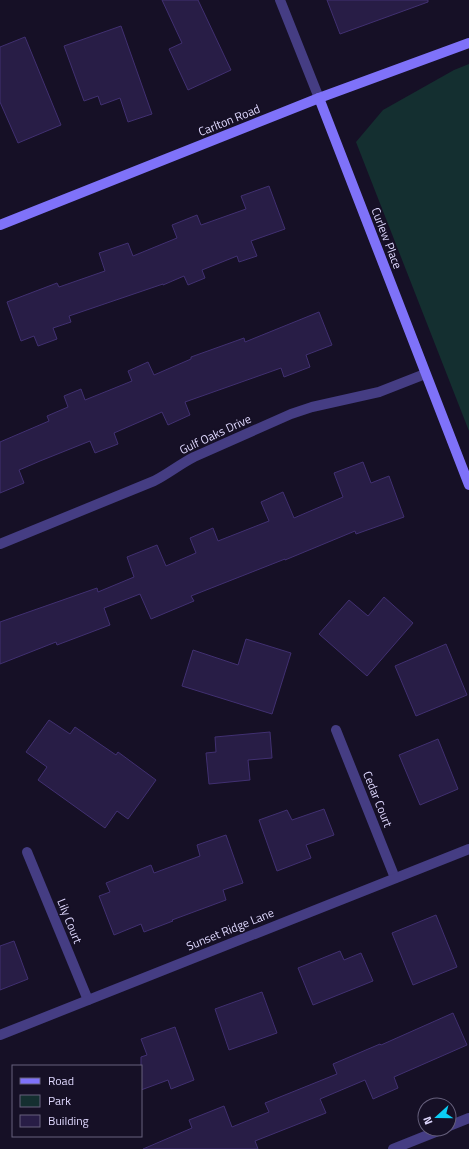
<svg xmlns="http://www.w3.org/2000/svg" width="469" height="1149" font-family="'Titillium Web',sans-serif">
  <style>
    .green { fill: #142f30 }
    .building { fill: #281d46; stroke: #413071 }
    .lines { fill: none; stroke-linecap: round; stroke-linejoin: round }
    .street { stroke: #453d83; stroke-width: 10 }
    .secondary { stroke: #7f72f9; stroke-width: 10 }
    .labels { text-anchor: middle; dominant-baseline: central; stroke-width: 3; stroke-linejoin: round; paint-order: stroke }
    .street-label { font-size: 12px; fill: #ded7fd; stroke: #161026 }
  </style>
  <rect width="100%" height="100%" fill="#161026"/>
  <path class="green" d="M 469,64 L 469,431 L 356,142 L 383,110 L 454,70 Z"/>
  <g class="building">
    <path d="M 162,0 L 198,0 L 231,70 L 188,90 L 169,49 L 182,43 Z"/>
    <path d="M 327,0 L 428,0 L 428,2 L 340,34 Z"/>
    <path d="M 121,26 L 152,114 L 128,122 L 120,98 L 101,105 L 98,96 L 84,101 L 64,46 Z"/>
    <path d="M 25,37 L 61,125 L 18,143 L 0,102 L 0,47 Z"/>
    <path d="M 269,186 L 285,229 L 251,241 L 257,256 L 239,262 L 237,256 L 202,270 L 205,278 L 188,285 L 184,276 L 163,285 L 163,284 L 69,316 L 71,322 L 53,328 L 57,339 L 38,346 L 34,336 L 21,341 L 7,302 L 57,283 L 59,287 L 105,271 L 99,253 L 128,243 L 133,256 L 177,238 L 172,225 L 197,215 L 201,225 L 246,209 L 241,196 Z"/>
    <path d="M 319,312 L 332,345 L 306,355 L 310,367 L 284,377 L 281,368 L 185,402 L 190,415 L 168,425 L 162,412 L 114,433 L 118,444 L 95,453 L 90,441 L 40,461 L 19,470 L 24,483 L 0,493 L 0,442 L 49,421 L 47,416 L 68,407 L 64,396 L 81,389 L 85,400 L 132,381 L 128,371 L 148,362 L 154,375 L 191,359 L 191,357 L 244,338 L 245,342 Z"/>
    <path d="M 363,462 L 371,483 L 389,476 L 404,517 L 356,534 L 355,531 L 285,560 L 285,559 L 191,596 L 194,601 L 151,619 L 140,594 L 104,608 L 110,625 L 57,645 L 56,642 L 0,664 L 0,622 L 97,588 L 98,592 L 134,577 L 127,557 L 157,545 L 166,566 L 196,553 L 190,538 L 213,528 L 218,541 L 269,521 L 261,502 L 283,492 L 294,518 L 343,497 L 334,473 Z"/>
    <path d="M 384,597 L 413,623 L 367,676 L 319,634 L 349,600 L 368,616 Z"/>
    <path d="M 246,639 L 291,653 L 272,714 L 182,686 L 193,650 L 238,665 Z"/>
    <path d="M 446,644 L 467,695 L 416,716 L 395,666 Z"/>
    <path d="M 49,720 L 70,734 L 75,727 L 116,755 L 118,752 L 156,780 L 128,819 L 117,811 L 105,828 L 38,780 L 47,767 L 26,752 Z"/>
    <path d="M 270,732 L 272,758 L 248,760 L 250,780 L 209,784 L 206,753 L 216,752 L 215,737 Z"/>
    <path d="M 438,739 L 458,789 L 420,805 L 399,755 Z"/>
    <path d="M 324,809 L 334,835 L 306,845 L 311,858 L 277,871 L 259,820 L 287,810 L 292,820 Z"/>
    <path d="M 226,835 L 243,883 L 223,890 L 226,900 L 172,920 L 173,921 L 144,932 L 141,924 L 114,935 L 99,896 L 110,892 L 106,883 L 151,865 L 154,873 L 200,856 L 197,845 Z"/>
    <path d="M 436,915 L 457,967 L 413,985 L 392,933 Z"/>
    <path d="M 14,941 L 28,979 L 0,990 L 0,946 Z"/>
    <path d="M 340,951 L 344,960 L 361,953 L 373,981 L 313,1005 L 298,968 Z"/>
    <path d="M 262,992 L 277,1033 L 229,1050 L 215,1009 Z"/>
    <path d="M 453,1013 L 467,1045 L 394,1077 L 398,1088 L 373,1099 L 365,1080 L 320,1099 L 326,1113 L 255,1141 L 258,1149 L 143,1149 L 192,1128 L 189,1120 L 224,1106 L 232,1127 L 269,1112 L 265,1103 L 337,1074 L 333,1064 L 380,1044 L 381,1045 Z"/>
    <path d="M 175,1027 L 194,1080 L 171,1089 L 168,1080 L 141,1090 L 141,1057 L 147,1055 L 141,1039 Z"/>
  </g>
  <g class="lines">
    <g class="street">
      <path d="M 280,0 L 319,98"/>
      <path d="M 0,544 L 154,481 C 168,474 180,464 194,457 L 291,414 L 312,407 L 379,392 L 425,374"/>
      <path d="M 336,730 L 395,878"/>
      <path d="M 27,852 L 88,1000"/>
      <path d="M 0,1035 L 469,849"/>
      <path d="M 449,1126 L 469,1118"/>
      <path d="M 393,1149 L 443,1129"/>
    </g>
    <g class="secondary">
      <path d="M 319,98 L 469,485"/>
      <path d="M 0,225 L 319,98 L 469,43"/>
    </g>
  </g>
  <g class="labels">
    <g class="street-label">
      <text transform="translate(229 120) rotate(-22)">Carlton Road</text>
      <text transform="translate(387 238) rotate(69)">Curlew Place</text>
      <text transform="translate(215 434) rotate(-25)">Gulf Oaks Drive</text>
      <text transform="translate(378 799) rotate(68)">Cedar Court</text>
      <text transform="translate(70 921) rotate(68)">Lily Court</text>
      <text transform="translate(230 929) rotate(-22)">Sunset Ridge Lane</text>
    </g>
  </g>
  <rect x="12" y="1065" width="130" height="72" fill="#161026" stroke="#66607c"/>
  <rect x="20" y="1078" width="20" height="6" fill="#7f72f9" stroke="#66607c"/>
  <text x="48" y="1085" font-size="12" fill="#ded7fd">Road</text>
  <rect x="20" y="1095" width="20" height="12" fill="#142f30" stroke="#66607c"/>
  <text x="48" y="1105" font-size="12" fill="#ded7fd">Park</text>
  <rect x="20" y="1115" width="20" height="12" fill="#281d46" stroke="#66607c"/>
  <text x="48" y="1125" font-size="12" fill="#ded7fd">Building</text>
  <g transform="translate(437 1117) rotate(249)"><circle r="19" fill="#161026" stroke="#66607c"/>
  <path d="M0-3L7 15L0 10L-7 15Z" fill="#0bcef5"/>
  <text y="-6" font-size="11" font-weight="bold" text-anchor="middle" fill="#ded7fd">N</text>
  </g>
</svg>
